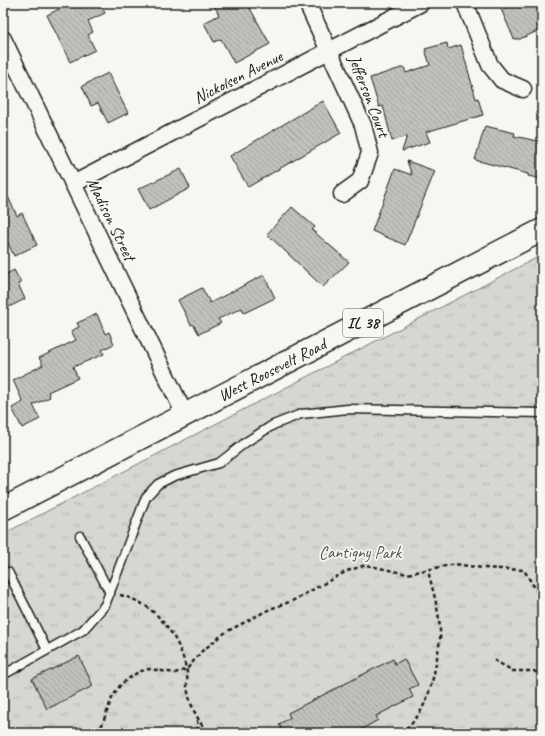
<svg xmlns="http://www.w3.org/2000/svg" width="545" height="736" font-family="Caveat,sans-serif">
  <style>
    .grass { fill: url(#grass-tufts); stroke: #797977 }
    .building { fill: url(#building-back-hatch); stroke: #1c1c1c }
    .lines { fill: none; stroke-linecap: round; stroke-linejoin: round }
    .lane-casing { stroke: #1c1c1c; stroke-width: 11 }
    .street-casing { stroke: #1c1c1c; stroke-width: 19 }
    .primary-casing { stroke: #1c1c1c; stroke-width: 25 }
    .path { stroke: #1c1c1c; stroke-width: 2.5; stroke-dasharray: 4 3; stroke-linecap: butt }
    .lane { stroke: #f6f6f2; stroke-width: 8 }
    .street { stroke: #f6f6f2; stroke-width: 16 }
    .primary { stroke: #f6f6f2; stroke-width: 22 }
    .labels { text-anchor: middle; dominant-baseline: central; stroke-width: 3.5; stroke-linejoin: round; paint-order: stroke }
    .shield { fill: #f6f6f2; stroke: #5d5d5c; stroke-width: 1 }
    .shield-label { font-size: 16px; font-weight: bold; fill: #1c1c1c }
    .street-label { font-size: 17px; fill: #1c1c1c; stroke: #f6f6f2 }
    .park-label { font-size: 17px; fill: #545453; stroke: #f6f6f2 }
  </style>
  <defs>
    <pattern id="grass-tufts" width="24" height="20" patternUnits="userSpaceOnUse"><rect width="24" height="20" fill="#d6d6d2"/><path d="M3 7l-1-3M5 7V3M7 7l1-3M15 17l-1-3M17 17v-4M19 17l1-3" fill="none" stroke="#b7b7b4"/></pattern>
    <pattern id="building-back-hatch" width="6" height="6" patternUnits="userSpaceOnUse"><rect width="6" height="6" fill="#c0c0bd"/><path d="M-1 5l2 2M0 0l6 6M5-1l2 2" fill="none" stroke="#a4a4a2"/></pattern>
  </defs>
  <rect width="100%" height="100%" fill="#f6f6f2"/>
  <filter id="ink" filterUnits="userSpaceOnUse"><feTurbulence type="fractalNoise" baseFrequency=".025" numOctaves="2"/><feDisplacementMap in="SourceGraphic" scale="8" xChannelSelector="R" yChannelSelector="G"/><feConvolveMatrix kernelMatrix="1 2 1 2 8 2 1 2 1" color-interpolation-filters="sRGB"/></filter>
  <g filter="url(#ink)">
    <path class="grass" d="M 542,255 L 542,733 L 3,733 L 3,534 Z"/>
    <g class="building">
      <path d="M 71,3 L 100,3 L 105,13 L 88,21 L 93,32 L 88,35 L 95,50 L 70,62 L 47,15 Z"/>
      <path d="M 213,3 L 247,3 L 270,44 L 234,63 L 221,39 L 214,42 L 204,23 L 219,15 Z"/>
      <path d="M 515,3 L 542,3 L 542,29 L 520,39 L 514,39 L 501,9 Z"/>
      <path d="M 447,43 L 448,49 L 461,45 L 476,99 L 478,98 L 483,115 L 426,132 L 430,142 L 402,151 L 407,136 L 392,141 L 383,106 L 379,107 L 370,78 L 404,67 L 406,73 L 430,65 L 425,49 Z"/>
      <path d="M 108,73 L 128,113 L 108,123 L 98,103 L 91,106 L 82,86 Z"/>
      <path d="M 323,101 L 341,133 L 248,187 L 230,156 Z"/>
      <path d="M 485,126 L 515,133 L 514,136 L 542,142 L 542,179 L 528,176 L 528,174 L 475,160 Z"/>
      <path d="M 407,161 L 435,171 L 405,245 L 372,231 L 395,169 L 412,175 Z"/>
      <path d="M 181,169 L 190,188 L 149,210 L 138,189 Z"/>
      <path d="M 3,186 L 17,216 L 22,213 L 37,245 L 14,256 L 3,233 Z"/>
      <path d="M 292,207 L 315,227 L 312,230 L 349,262 L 323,287 L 267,234 Z"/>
      <path d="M 14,270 L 21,283 L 18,284 L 25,299 L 3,310 L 3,276 Z"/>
      <path d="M 264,275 L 275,298 L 244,313 L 242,308 L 218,319 L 221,323 L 199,334 L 193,324 L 191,325 L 178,300 L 202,288 L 210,303 Z"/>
      <path d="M 97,314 L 105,334 L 109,332 L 114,344 L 102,350 L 104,354 L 73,367 L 78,378 L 48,392 L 50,397 L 33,405 L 40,419 L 22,428 L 12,408 L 23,402 L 13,380 L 43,365 L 39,358 L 76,340 L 71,331 L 79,327 L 77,323 Z"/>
      <path d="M 79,656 L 93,686 L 47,709 L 32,679 Z"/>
      <path d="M 393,659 L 395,664 L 404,659 L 418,685 L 409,689 L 413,697 L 376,716 L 378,720 L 355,733 L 283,733 L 279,724 L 290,718 L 288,713 Z"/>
    </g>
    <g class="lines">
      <g class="lane-casing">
        <g id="lane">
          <path d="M 80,536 L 110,593"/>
          <path d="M 8,572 L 47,650"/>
          <path d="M 3,675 L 83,630 L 105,605 L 146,497 L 158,484 L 174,476 L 219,463 L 246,442 L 273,425 L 301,414 L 348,409 L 542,413"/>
        </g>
      </g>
      <g class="street-casing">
        <g id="street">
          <path d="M 307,3 L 363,125 L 370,153 L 360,181 L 342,194"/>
          <path d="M 465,3 L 490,65 L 502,80 L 523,89"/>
          <path d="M 3,39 L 185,415"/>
          <path d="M 73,184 L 421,3"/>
        </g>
      </g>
      <g class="primary-casing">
        <path id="primary" d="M 3,509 L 542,230"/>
      </g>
      <g class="path">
        <path d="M 120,595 C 155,603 178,634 186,668 C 188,674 187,680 187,686 C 189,704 197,719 208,733"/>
        <path d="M 494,660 L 513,671 L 534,671 L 542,676"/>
        <path d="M 197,720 L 198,733"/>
        <path d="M 99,733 L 112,698 L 121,684 L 138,672 L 149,669 L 175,673 L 187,669 L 202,651 L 226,632 L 270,609 L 292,601 L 347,571 L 366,565 L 407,574 L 455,564 L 482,568 L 524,570 L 542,600"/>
        <path d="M 400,733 C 427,716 433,681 438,652 C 439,645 441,638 440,631 C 439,610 433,591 428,571"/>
      </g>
      <use href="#lane" class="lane"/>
      <use href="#street" class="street"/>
      <use href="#primary" class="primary"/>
    </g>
  </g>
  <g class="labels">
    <rect class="shield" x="343" y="309" width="40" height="28" rx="3"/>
    <g class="shield-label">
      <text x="363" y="323">IL 38</text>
    </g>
    <g class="street-label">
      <text transform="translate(238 77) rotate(-27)">Nickolsen Avenue</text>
      <text transform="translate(369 96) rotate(69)">Jefferson Court</text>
      <text transform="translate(111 219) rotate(64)">Madison Street</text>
      <text transform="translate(272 370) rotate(-27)">West Roosevelt Road</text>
    </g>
    <g class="park-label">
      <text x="360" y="552">Cantigny Park</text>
    </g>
  </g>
  <rect width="545" height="736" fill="none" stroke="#f6f6f2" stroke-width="16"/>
  <rect x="8" y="8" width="529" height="720" fill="none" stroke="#1c1c1c" stroke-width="1.5" filter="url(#ink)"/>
</svg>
